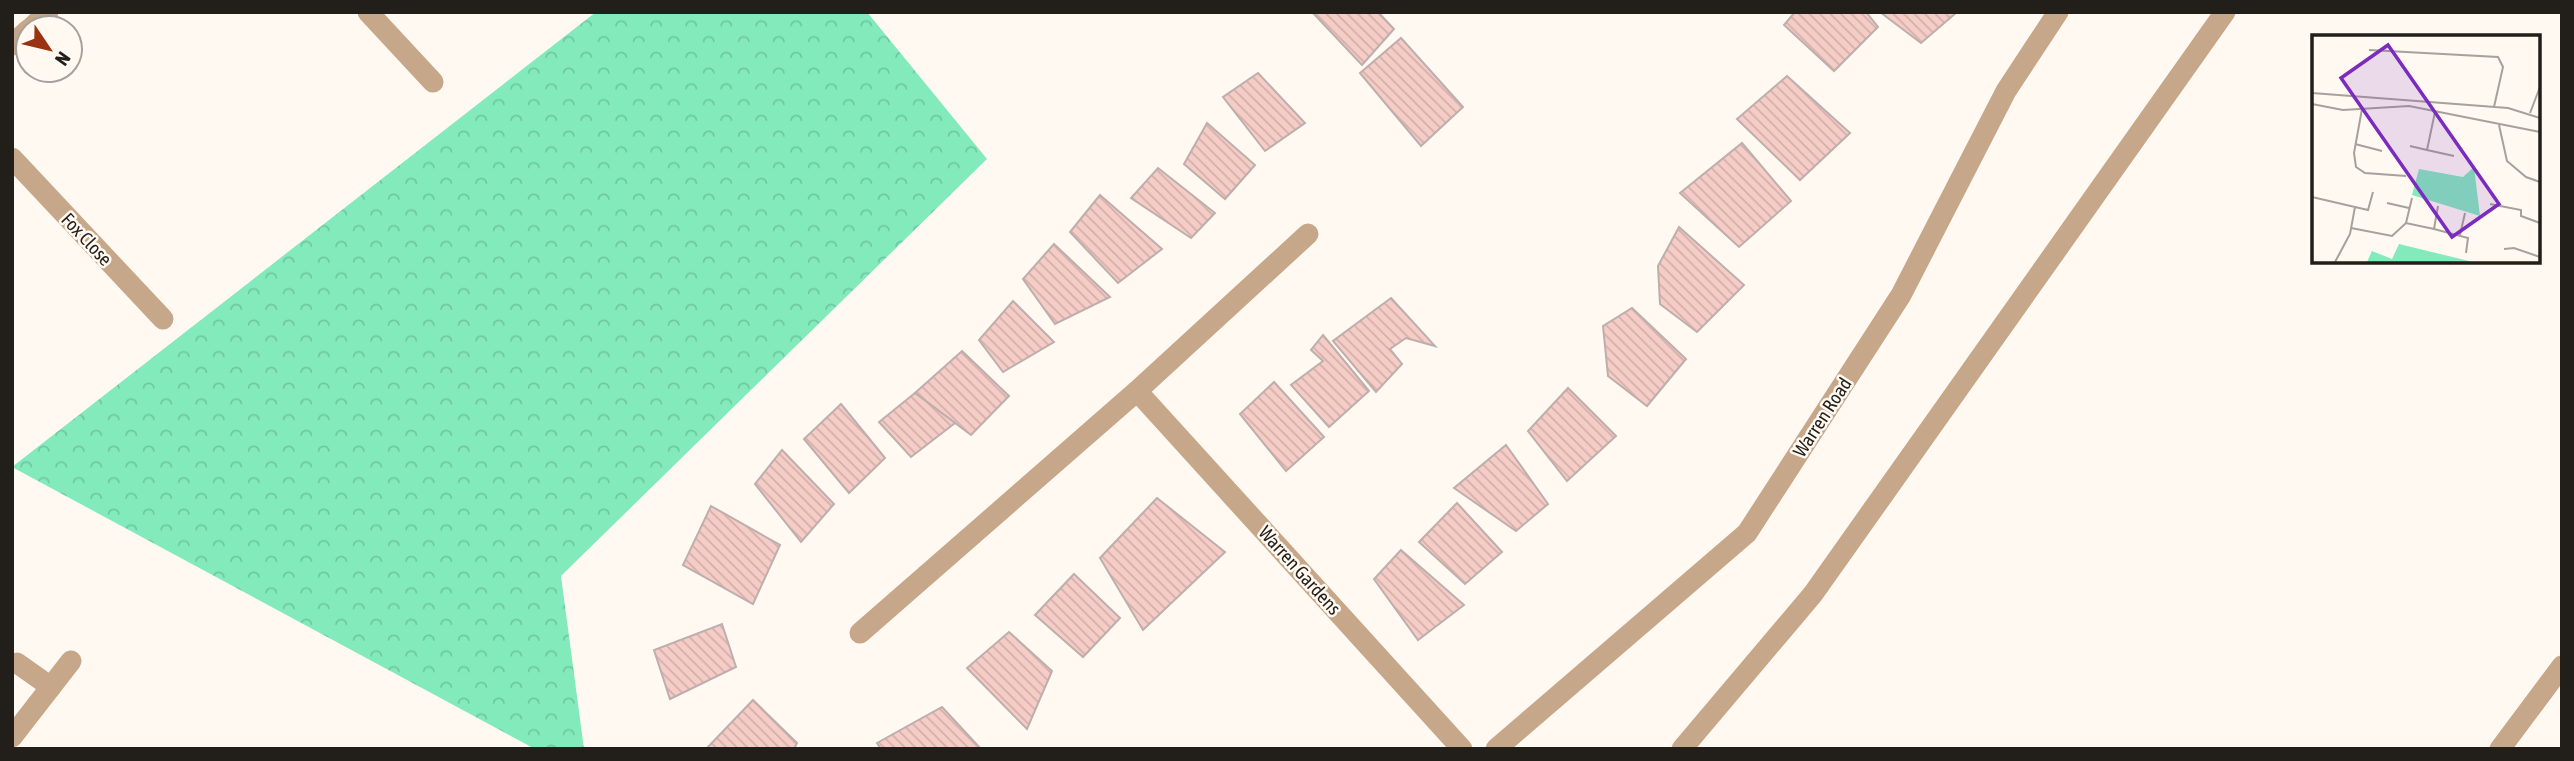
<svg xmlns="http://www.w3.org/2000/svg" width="2574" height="761" font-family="'Asap Condensed',sans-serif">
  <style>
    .forest { fill: url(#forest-crowns) }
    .building { fill: url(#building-back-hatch); stroke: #beaeac; stroke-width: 2 }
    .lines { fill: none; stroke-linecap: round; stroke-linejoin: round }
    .minor { stroke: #c7a78a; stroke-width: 21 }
    .labels { text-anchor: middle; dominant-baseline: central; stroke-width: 5; stroke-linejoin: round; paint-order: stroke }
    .street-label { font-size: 19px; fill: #221e1a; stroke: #fff9f2 }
    .inset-road { fill: none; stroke: #a7a19c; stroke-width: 2 }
    .view { fill: #7b2cbf; fill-opacity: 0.15; stroke: #7b2cbf; stroke-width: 3.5 }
    .inset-edge { fill: none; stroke: #221e1a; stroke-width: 3.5 }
  </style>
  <defs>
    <pattern id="forest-crowns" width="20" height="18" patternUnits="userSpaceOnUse" patternTransform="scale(1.75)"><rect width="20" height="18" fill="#82eabb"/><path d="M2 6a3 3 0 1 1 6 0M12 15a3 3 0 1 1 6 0" fill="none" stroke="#70c8a0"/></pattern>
    <pattern id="building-back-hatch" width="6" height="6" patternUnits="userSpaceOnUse" patternTransform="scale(1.75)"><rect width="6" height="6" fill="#f6ccc7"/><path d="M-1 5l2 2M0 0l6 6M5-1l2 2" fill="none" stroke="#d3afaa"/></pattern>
  </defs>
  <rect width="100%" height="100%" fill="#fff9f2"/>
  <path class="forest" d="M 596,12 L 867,12 L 987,159 L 561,576 L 584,749 L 535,749 L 12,467 Z"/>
  <g class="building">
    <path d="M 1312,12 L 1378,12 L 1394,29 L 1362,65 Z"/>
    <path d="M 1795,12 L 1866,12 L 1878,27 L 1834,71 L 1784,25 Z"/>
    <path d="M 1880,12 L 1957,12 L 1921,43 Z"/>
    <path d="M 1401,38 L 1463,107 L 1421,146 L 1360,73 Z"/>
    <path d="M 1258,73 L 1305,123 L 1265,151 L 1223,97 Z"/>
    <path d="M 1787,76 L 1850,133 L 1800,180 L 1737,119 Z"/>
    <path d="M 1207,123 L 1255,165 L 1225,199 L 1184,164 Z"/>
    <path d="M 1742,143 L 1791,201 L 1739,247 L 1680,193 Z"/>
    <path d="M 1158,168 L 1215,213 L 1191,238 L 1131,198 Z"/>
    <path d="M 1100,195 L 1162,249 L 1118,283 L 1070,232 Z"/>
    <path d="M 1679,227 L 1744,285 L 1697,332 L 1660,304 L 1658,266 Z"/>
    <path d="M 1054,244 L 1110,297 L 1055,324 L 1023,279 Z"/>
    <path d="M 1391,298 L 1435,346 L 1406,338 L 1390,349 L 1402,364 L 1376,392 L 1333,341 Z"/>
    <path d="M 1013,301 L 1054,342 L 1003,372 L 979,340 Z"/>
    <path d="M 1632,308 L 1686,359 L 1647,406 L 1608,376 L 1603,326 Z"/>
    <path d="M 1323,335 L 1369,391 L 1329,427 L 1291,385 L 1323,361 L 1311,350 Z"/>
    <path d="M 962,351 L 1009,396 L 971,435 L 915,393 Z"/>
    <path d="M 1274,382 L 1324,437 L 1286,471 L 1240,414 Z"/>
    <path d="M 1568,388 L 1616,436 L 1567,481 L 1528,431 Z"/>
    <path d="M 915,393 L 955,423 L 911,457 L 879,422 Z"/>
    <path d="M 841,404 L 885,458 L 849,493 L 804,439 Z"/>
    <path d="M 1506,445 L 1548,504 L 1516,531 L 1454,488 Z"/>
    <path d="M 782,450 L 834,504 L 801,542 L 755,484 Z"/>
    <path d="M 1157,498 L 1225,552 L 1143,630 L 1100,558 Z"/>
    <path d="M 1457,503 L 1502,552 L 1465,584 L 1419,542 Z"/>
    <path d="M 711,506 L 780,545 L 753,604 L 683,565 Z"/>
    <path d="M 1401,550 L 1464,605 L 1418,640 L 1374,579 Z"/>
    <path d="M 1074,574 L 1120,618 L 1083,657 L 1035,615 Z"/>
    <path d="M 722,624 L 736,667 L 670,699 L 654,650 Z"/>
    <path d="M 1009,632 L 1052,671 L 1027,729 L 967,668 Z"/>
    <path d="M 753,700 L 797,743 L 794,749 L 706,749 Z"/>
    <path d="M 942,707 L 981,749 L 881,749 L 877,743 Z"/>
  </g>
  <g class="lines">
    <g class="minor">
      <path d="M 368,12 L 433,82"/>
      <path d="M 31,28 L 48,12"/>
      <path d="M 12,45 L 28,30"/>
      <path d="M 12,158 L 163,319"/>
      <path d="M 1308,234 L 1137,391 L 1462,749"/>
      <path d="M 860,633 L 1137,391"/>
      <path d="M 17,663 L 51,687"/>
      <path d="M 12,737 L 71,661"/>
      <path d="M 1496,749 L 1747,533 L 1901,295 L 2006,91 L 2058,12"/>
      <path d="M 1682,749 L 1813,594 L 2225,12"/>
      <path d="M 2500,749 L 2562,666"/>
    </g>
  </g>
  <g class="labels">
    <g class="street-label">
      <text transform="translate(87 239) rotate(47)">Fox Close</text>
      <text transform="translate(1822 417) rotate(-57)">Warren Road</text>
      <text transform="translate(1300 570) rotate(48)">Warren Gardens</text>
    </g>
  </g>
  <g transform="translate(2312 35)">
    <rect width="228" height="228" fill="#fff9f2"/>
    <path d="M 87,209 L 157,226 L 157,227 L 55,227 L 60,216 L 80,224 Z" fill="#82eabb"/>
    <path d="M 162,132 L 168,181 L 100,160 L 107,134 L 151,142 Z" fill="#82eabb"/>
    <path class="inset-road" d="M 57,15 L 186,22 L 191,32 L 182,72M 0,58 L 196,73 L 228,83M 0,69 L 31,75 L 97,71 L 228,97M 50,74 L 42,118 L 44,132 L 53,138 L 94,141M 218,78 L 228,52M 187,90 L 195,126 L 214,142 L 228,147M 43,109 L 70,116M 98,111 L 115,115 L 123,77M 115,115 L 142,121M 0,162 L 43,172 L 38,199 L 23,227M 75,168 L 97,173M 178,169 L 209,175 L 209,181 L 228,188M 43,172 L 56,175 L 61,157M 94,188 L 100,163M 39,193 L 80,201 L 94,188 L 122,194 L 156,203 L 154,218M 122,194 L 126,171M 148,200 L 153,178M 192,214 L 202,213 L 228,222"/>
    <path class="view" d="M 76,10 L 187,169 L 140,202 L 29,43 Z"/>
    <rect width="228" height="228" class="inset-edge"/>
  </g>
  <rect width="2574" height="761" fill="none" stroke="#221e1a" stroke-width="28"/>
  <g transform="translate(49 49) rotate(125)"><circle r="33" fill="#fff9f2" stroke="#a7a19c" stroke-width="2"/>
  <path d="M0-5L12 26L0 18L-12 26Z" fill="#9a3311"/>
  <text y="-10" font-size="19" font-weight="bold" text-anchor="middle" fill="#221e1a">N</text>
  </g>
</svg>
